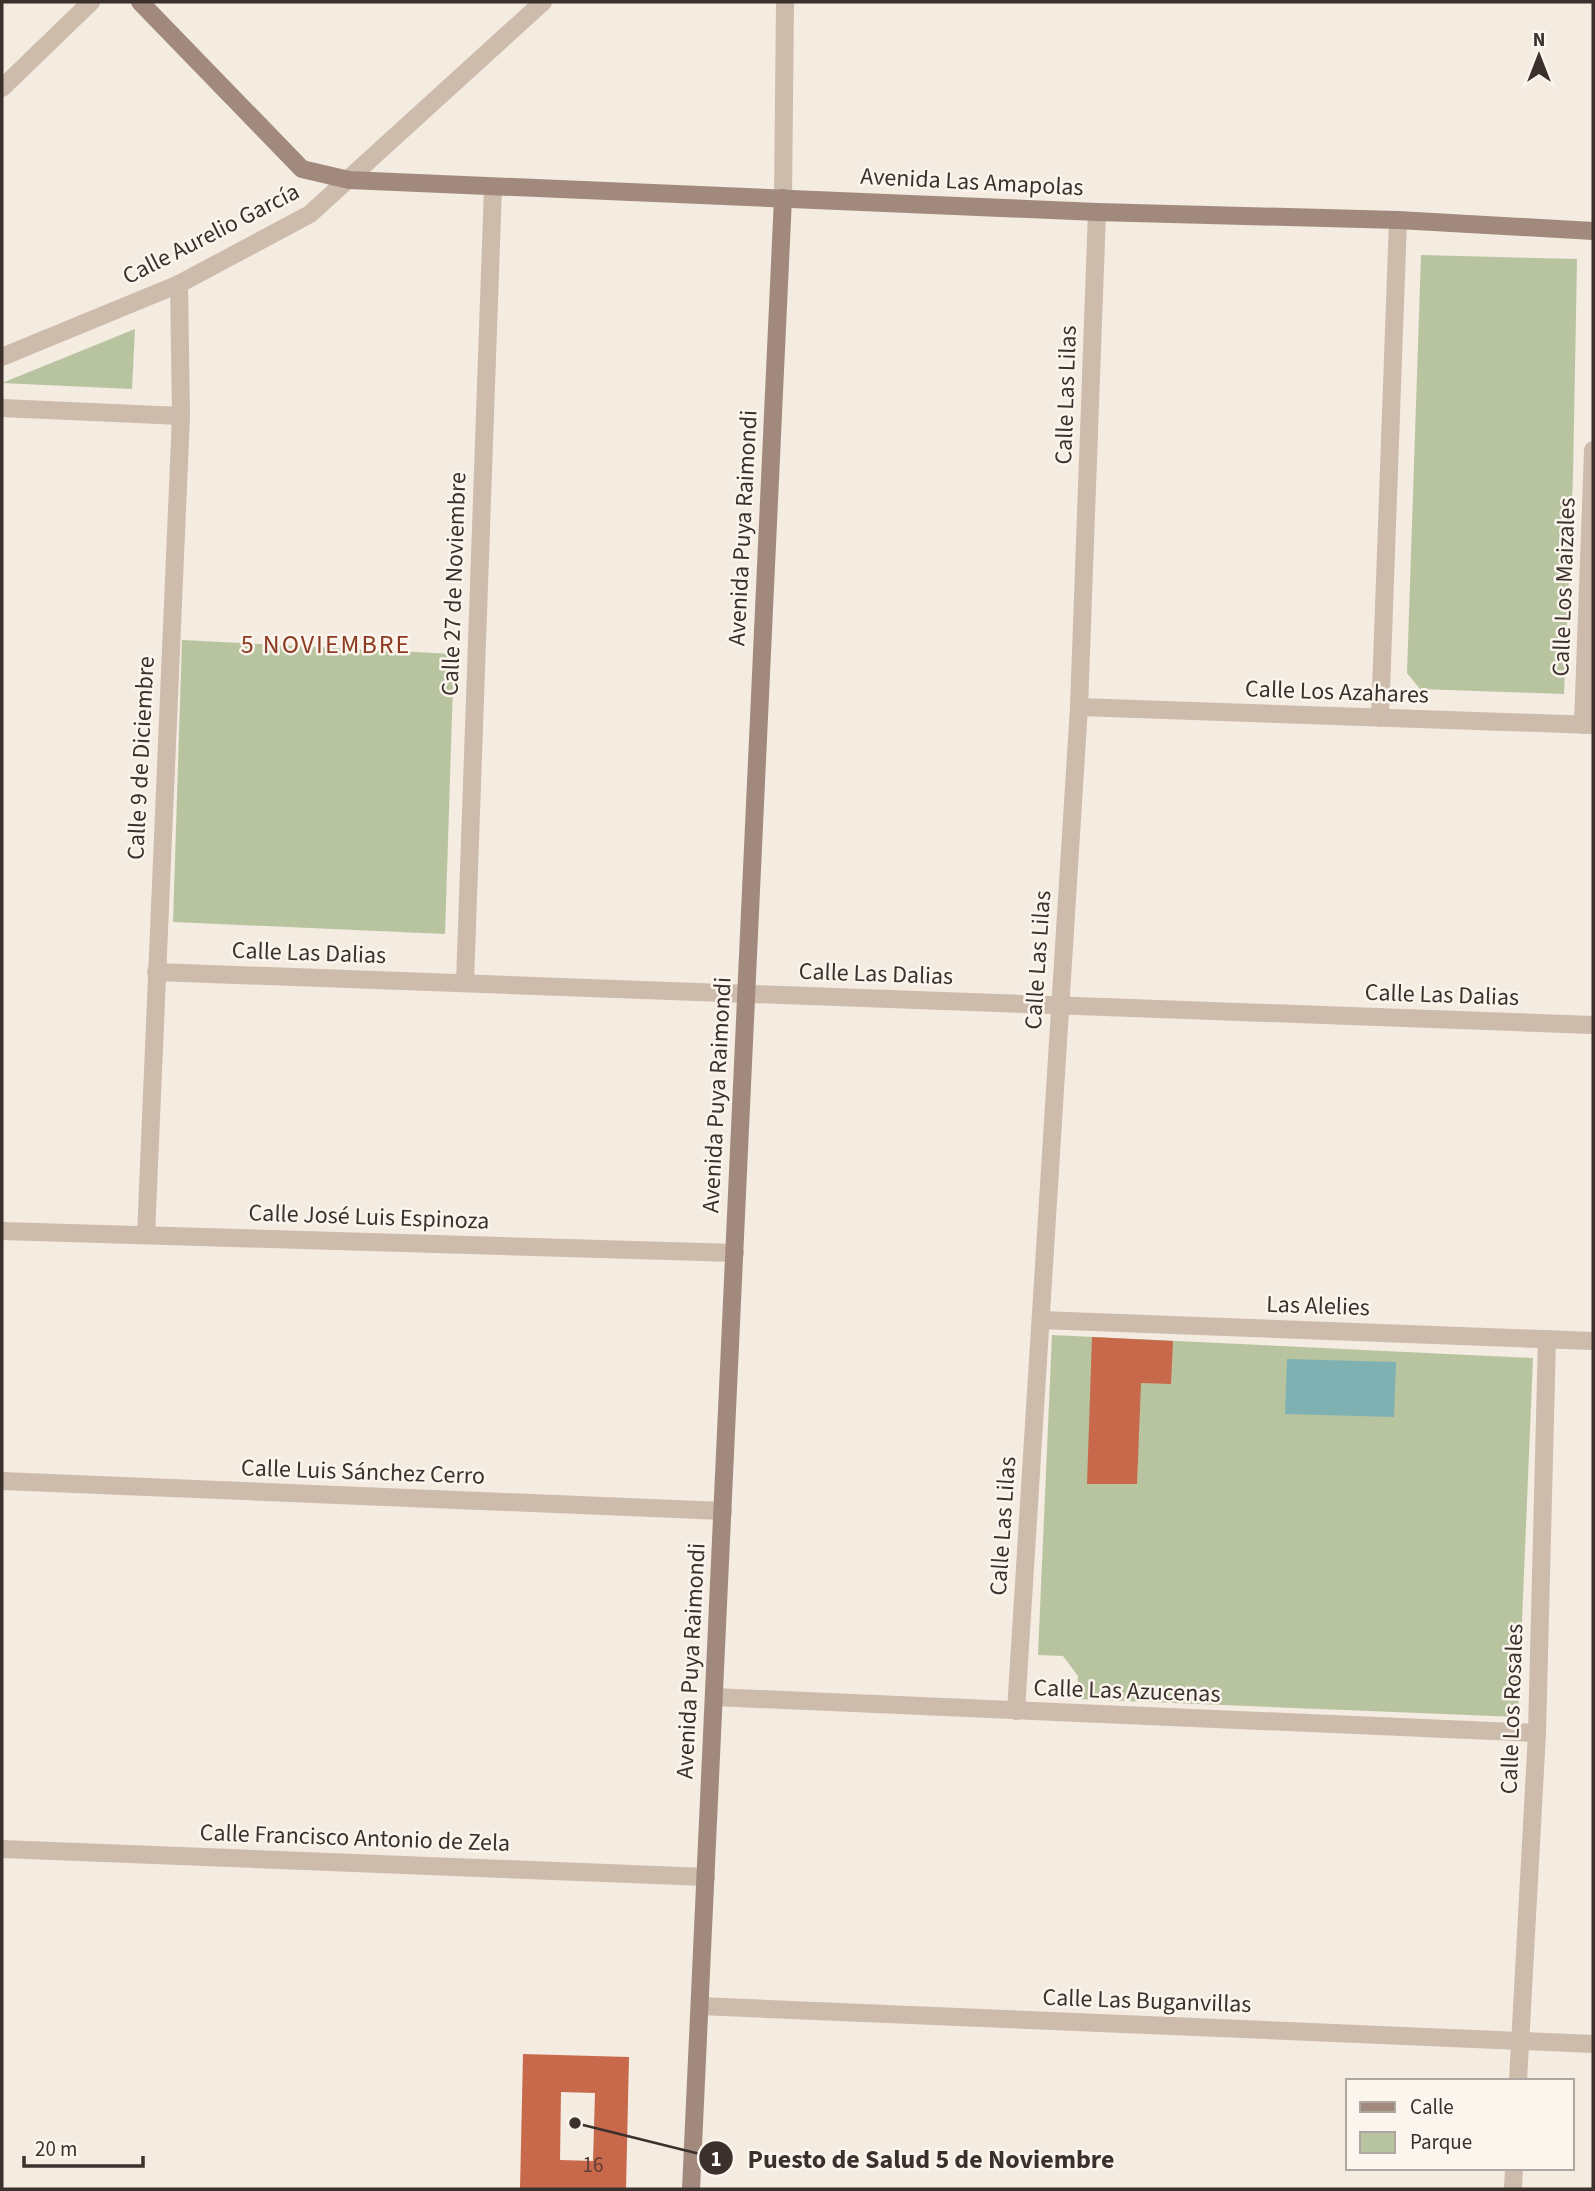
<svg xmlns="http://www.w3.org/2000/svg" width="1595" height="2191" font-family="'Source Sans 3',sans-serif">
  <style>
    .green { fill: #b8c4a0 }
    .water { fill: #7fb0b2 }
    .building { fill: #c8694b; fill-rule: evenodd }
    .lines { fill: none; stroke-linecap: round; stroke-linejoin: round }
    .street { stroke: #cdbbac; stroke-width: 18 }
    .secondary { stroke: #a18a7d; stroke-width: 18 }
    .labels { text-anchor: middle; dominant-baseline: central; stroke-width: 5; stroke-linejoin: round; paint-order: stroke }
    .number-label { font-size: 21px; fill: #5e3e33 }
    .street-label { font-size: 24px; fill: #3b302b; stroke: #fbf5ee }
    .neighbourhood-label { font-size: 26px; letter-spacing: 2px; fill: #8c3b22; stroke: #fbf5ee }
    .leader { fill: none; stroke: #3b302b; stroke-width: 2.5 }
    .callout-dot { fill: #3b302b; stroke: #fbf5ee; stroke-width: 2.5 }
    .mark-label { font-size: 21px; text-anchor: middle; font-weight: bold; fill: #fff }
    .callout-label { font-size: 26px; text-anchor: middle; font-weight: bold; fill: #3b302b; stroke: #fbf5ee; stroke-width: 5; stroke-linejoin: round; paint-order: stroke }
  </style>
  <rect width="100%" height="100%" fill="#f4ebe1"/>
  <g class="green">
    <path d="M 1421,255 L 1577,259 L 1573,476 L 1564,694 L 1420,689 L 1407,673 Z"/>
    <path d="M 135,329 L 132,389 L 2,383 Z"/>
    <path d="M 182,640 L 454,654 L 445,934 L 173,922 Z"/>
    <path d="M 1052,1335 L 1533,1358 L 1518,1717 L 1077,1699 L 1078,1676 L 1063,1656 L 1038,1655 Z"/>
  </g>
  <path class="water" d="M 1287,1359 L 1396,1362 L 1394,1417 L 1285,1414 Z"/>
  <g class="building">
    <path d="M 1092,1337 L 1173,1341 L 1171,1384 L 1141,1383 L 1137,1484 L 1087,1484 Z"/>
    <path d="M 523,2054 L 629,2057 L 626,2189 L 520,2189 ZM 561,2092 L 595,2093 L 593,2161 L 560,2160 Z"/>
  </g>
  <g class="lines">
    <g class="street">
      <path d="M 2,88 L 91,2"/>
      <path d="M 783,198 L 785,2"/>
      <path d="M 2,357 L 179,284 L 310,214 L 543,2"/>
      <path d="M 2,408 L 181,416"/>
      <path d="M 1079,707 L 1593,725"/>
      <path d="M 1380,718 L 1398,220"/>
      <path d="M 1583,725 L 1593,450"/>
      <path d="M 156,972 L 1593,1025"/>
      <path d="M 465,983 L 493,187"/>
      <path d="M 2,1231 L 735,1253"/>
      <path d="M 146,1235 L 181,416 L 179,284"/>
      <path d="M 1041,1320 L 1593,1341"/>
      <path d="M 2,1481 L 723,1511"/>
      <path d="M 714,1697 L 1537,1733"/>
      <path d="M 1016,1711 L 1079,707 L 1097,212"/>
      <path d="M 2,1849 L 706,1877"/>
      <path d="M 700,2006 L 1593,2044"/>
      <path d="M 1518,2081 L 1537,1733 L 1547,1339"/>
      <path d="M 1513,2189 L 1514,2168"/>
    </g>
    <g class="secondary">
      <path d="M 140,2 L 302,169 L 349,180 L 1097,212 L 1398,220 L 1593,231"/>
      <path d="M 691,2189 L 783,198"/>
    </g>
  </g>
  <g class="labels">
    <g class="number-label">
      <text x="593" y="2165">16</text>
    </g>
    <g class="street-label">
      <text transform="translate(972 182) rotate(3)">Avenida Las Amapolas</text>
      <text transform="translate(211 234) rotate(-27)">Calle Aurelio García</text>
      <text transform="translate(1066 395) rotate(-88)">Calle Las Lilas</text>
      <text transform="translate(743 528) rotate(-87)">Avenida Puya Raimondi</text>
      <text transform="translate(454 584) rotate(-88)">Calle 27 de Noviembre</text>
      <text transform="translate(1564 587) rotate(-88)">Calle Los Maizales</text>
      <text transform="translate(1337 692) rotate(2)">Calle Los Azahares</text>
      <text transform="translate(141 758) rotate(-87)">Calle 9 de Diciembre</text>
      <text transform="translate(309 953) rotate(2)">Calle Las Dalias</text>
      <text transform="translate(1038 960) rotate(-86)">Calle Las Lilas</text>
      <text transform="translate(876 974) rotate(2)">Calle Las Dalias</text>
      <text transform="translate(1442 995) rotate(2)">Calle Las Dalias</text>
      <text transform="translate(717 1095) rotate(-87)">Avenida Puya Raimondi</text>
      <text transform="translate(369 1217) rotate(2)">Calle José Luis Espinoza</text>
      <text transform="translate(1318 1306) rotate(2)">Las Alelies</text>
      <text transform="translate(363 1472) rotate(2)">Calle Luis Sánchez Cerro</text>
      <text transform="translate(1003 1526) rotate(-86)">Calle Las Lilas</text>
      <text transform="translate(691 1661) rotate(-87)">Avenida Puya Raimondi</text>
      <text transform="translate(1127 1691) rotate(2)">Calle Las Azucenas</text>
      <text transform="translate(1512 1709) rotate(-88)">Calle Los Rosales</text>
      <text transform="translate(355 1838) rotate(2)">Calle Francisco Antonio de Zela</text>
      <text transform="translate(1147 2001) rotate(2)">Calle Las Buganvillas</text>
    </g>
    <g class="neighbourhood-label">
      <text x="326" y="644">5 NOVIEMBRE</text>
    </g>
  </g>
  <path class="leader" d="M575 2123L716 2158"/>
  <g class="callout-dot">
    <circle cx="575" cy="2123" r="7"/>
    <circle cx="716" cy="2158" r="18"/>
  </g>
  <g class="mark-label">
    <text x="716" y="2166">1</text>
  </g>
  <g class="callout-label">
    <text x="931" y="2168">Puesto de Salud 5 de Noviembre</text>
  </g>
  <rect width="1595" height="2191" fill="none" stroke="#3b302b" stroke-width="7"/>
  <rect x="1346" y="2079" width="228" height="91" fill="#fbf5ee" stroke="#aea6a0" stroke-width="2"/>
  <rect x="1360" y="2102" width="35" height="10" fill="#a18a7d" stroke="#aea6a0" stroke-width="2"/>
  <text x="1410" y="2114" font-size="21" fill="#3b302b">Calle</text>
  <rect x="1360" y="2132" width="35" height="21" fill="#b8c4a0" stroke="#aea6a0" stroke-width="2"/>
  <text x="1410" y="2149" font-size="21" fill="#3b302b">Parque</text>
  <g transform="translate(1539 56)" stroke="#fbf5ee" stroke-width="5" paint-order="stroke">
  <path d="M0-5L12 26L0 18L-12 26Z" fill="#3b302b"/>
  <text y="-10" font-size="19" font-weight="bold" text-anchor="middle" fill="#3b302b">N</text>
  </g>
  <path d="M24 2156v10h119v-10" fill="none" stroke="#3b302b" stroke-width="3.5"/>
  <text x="35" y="2156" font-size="21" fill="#3b302b" stroke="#fbf5ee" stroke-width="5" paint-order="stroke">20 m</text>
</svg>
